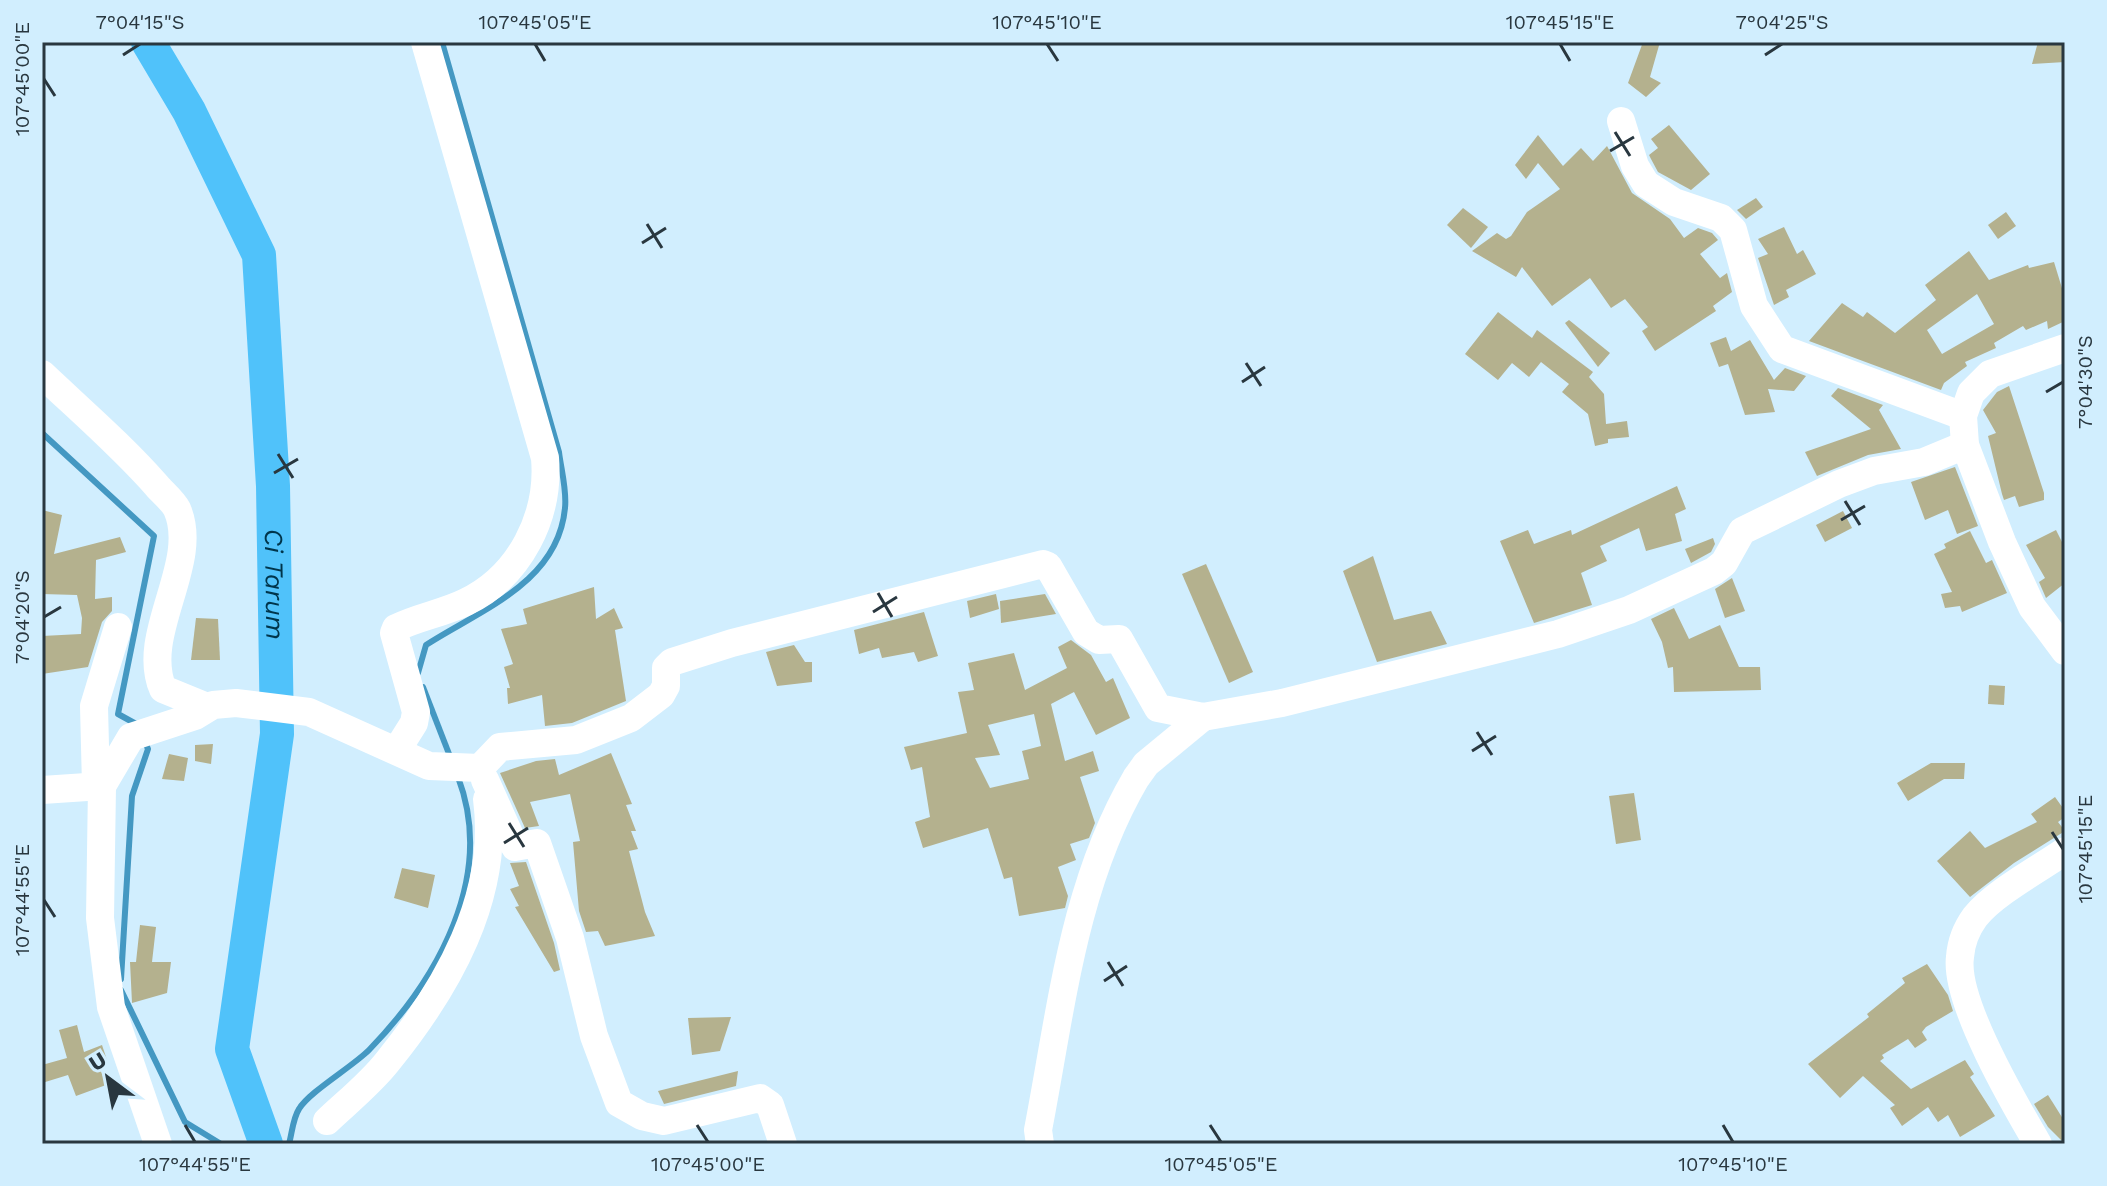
<svg xmlns="http://www.w3.org/2000/svg" width="2107" height="1186" font-family="'Work Sans',sans-serif">
  <style>
    .lines { fill: none; stroke-linecap: round; stroke-linejoin: round }
    .stream { stroke: #4498c2; stroke-width: 6 }
    .river { stroke: #50c2fa; stroke-width: 34 }
    .building { fill: #b4b18e; fill-rule: evenodd }
    .minor { stroke: #fff; stroke-width: 28 }
    .ticks { fill: none; stroke: #29373f; stroke-width: 3 }
    .labels { text-anchor: middle; dominant-baseline: central; stroke-width: 7; stroke-linejoin: round; paint-order: stroke }
    .water-label { font-size: 26px; font-style: italic; fill: #00354b; stroke: #d1eefe }
    .neatline { fill: none; stroke: #29373f; stroke-width: 3 }
    .ticks-label { font-size: 20px; text-anchor: middle; fill: #29373f }
  </style>
  <rect width="100%" height="100%" fill="#d1eefe"/>
  <g class="lines">
    <g class="stream">
      <path d="M 42,433 L 154,536 L 118,714 L 138,725"/>
      <path d="M 418,673 L 426,645 C 480,610 558,583 565,508 C 567,490 561,469 559,452 L 442,42"/>
      <path d="M 423,687 L 451,759"/>
      <path d="M 121,979 L 132,796 L 148,749 L 145,742"/>
      <path d="M 121,990 L 185,1122 L 221,1144"/>
      <path d="M 289,1144 C 292,1133 293,1118 299,1109 C 309,1092 352,1067 369,1050 C 438,979 496,877 458,777"/>
    </g>
    <path class="river" id="s1" d="M 148,42 L 189,111 L 259,255 L 273,486 L 277,734 L 232,1049 L 266,1144"/>
  </g>
  <g class="building">
    <path d="M 1643,42 L 1660,42 L 1650,77 L 1661,83 L 1646,97 L 1628,83 Z"/>
    <path d="M 2038,42 L 2065,42 L 2065,62 L 2032,64 Z"/>
    <path d="M 1669,125 L 1710,174 L 1691,190 L 1658,172 L 1651,159 L 1649,155 L 1658,148 L 1651,139 Z"/>
    <path d="M 1538,135 L 1563,166 L 1581,148 L 1593,161 L 1607,146 L 1632,193 L 1670,219 L 1684,238 L 1698,228 L 1712,233 L 1718,240 L 1700,254 L 1720,278 L 1727,273 L 1732,292 L 1713,306 L 1716,311 L 1655,351 L 1642,331 L 1648,327 L 1625,299 L 1611,308 L 1590,278 L 1552,306 L 1522,267 L 1516,277 L 1472,251 L 1497,233 L 1506,239 L 1511,236 L 1527,212 L 1560,189 L 1538,163 L 1526,179 L 1515,165 Z"/>
    <path d="M 1756,198 L 1763,207 L 1746,219 L 1737,210 Z"/>
    <path d="M 1463,208 L 1488,227 L 1471,248 L 1447,225 Z"/>
    <path d="M 2006,212 L 2016,226 L 1998,239 L 1988,225 Z"/>
    <path d="M 1784,227 L 1797,254 L 1803,250 L 1816,274 L 1786,290 L 1789,297 L 1774,305 L 1758,258 L 1768,254 L 1758,239 Z"/>
    <path d="M 1969,251 L 1989,280 L 2028,265 L 2029,268 L 2054,262 L 2065,298 L 2065,321 L 2048,329 L 2047,321 L 2026,330 L 2023,326 L 1994,343 L 1996,348 L 1965,362 L 1967,366 L 1944,383 L 1941,390 L 1809,341 L 1842,303 L 1863,317 L 1867,312 L 1895,333 L 1936,300 L 1925,285 ZM 1977,294 L 1994,324 L 1942,354 L 1927,330 Z"/>
    <path d="M 1498,312 L 1532,338 L 1537,330 L 1593,372 L 1589,377 L 1604,394 L 1606,424 L 1627,421 L 1629,437 L 1608,439 L 1608,443 L 1595,446 L 1588,414 L 1562,392 L 1569,384 L 1541,362 L 1529,377 L 1512,363 L 1498,380 L 1465,354 Z"/>
    <path d="M 1569,320 L 1610,353 L 1598,367 L 1565,323 Z"/>
    <path d="M 1726,337 L 1731,351 L 1750,340 L 1774,380 L 1785,368 L 1806,376 L 1794,391 L 1768,389 L 1775,412 L 1745,415 L 1728,364 L 1719,367 L 1710,343 Z"/>
    <path d="M 2009,386 L 2044,493 L 2044,500 L 2019,507 L 2015,496 L 2004,500 L 2002,494 L 1988,436 L 1996,433 L 1983,410 L 1997,392 Z"/>
    <path d="M 1838,388 L 1883,405 L 1879,410 L 1901,449 L 1868,455 L 1817,476 L 1805,452 L 1871,429 L 1831,396 Z"/>
    <path d="M 1955,467 L 1978,526 L 1957,534 L 1948,510 L 1925,520 L 1911,482 Z"/>
    <path d="M 1677,486 L 1686,509 L 1675,514 L 1682,541 L 1646,551 L 1639,528 L 1600,546 L 1607,561 L 1581,573 L 1592,605 L 1534,623 L 1500,541 L 1528,530 L 1534,544 L 1571,530 L 1572,535 Z"/>
    <path d="M 42,510 L 62,515 L 54,554 L 120,537 L 126,552 L 96,560 L 95,599 L 112,597 L 112,611 L 102,622 L 88,667 L 42,674 L 42,636 L 81,634 L 82,618 L 77,595 L 42,594 Z"/>
    <path d="M 1843,511 L 1852,528 L 1825,542 L 1816,525 Z"/>
    <path d="M 2056,530 L 2065,548 L 2065,583 L 2046,598 L 2039,582 L 2045,578 L 2026,545 Z"/>
    <path d="M 1970,531 L 1986,563 L 1992,560 L 2007,593 L 1962,612 L 1960,606 L 1945,608 L 1941,594 L 1952,592 L 1934,554 L 1946,548 L 1944,544 Z"/>
    <path d="M 1713,538 L 1715,544 L 1711,552 L 1691,563 L 1685,549 Z"/>
    <path d="M 1373,556 L 1394,620 L 1431,611 L 1447,644 L 1377,662 L 1343,571 Z"/>
    <path d="M 1206,564 L 1253,672 L 1229,683 L 1182,574 Z"/>
    <path d="M 1732,578 L 1745,611 L 1725,618 L 1715,589 Z"/>
    <path d="M 594,587 L 596,619 L 614,608 L 623,628 L 615,630 L 626,701 L 572,723 L 545,726 L 542,695 L 508,704 L 507,688 L 510,688 L 504,667 L 513,664 L 501,629 L 527,624 L 523,609 Z"/>
    <path d="M 996,594 L 999,609 L 970,618 L 967,601 Z"/>
    <path d="M 1045,594 L 1056,614 L 1001,623 L 1000,601 Z"/>
    <path d="M 1674,608 L 1689,639 L 1720,625 L 1739,667 L 1760,667 L 1761,690 L 1674,692 L 1673,667 L 1668,668 L 1662,642 L 1651,619 Z"/>
    <path d="M 924,612 L 938,656 L 918,662 L 914,652 L 882,658 L 879,648 L 859,654 L 854,630 Z"/>
    <path d="M 196,618 L 218,619 L 220,660 L 191,660 Z"/>
    <path d="M 1071,640 L 1091,655 L 1106,682 L 1113,678 L 1130,718 L 1096,735 L 1074,692 L 1051,704 L 1065,761 L 1093,751 L 1099,771 L 1080,777 L 1095,823 L 1089,838 L 1070,844 L 1076,860 L 1058,867 L 1068,896 L 1065,908 L 1019,916 L 1012,877 L 1004,879 L 988,828 L 923,848 L 915,822 L 930,817 L 922,767 L 911,770 L 904,747 L 967,733 L 958,692 L 974,690 L 968,663 L 1014,653 L 1025,690 L 1067,668 L 1058,647 ZM 1034,714 L 1041,746 L 1022,751 L 1029,779 L 990,788 L 975,758 L 1000,755 L 988,725 Z"/>
    <path d="M 794,645 L 805,662 L 812,662 L 812,682 L 777,686 L 766,652 Z"/>
    <path d="M 1989,685 L 2005,686 L 2004,705 L 1988,704 Z"/>
    <path d="M 213,744 L 211,764 L 195,761 L 195,745 Z"/>
    <path d="M 611,753 L 632,804 L 626,805 L 636,831 L 631,831 L 638,849 L 629,851 L 645,912 L 655,936 L 605,946 L 598,931 L 586,932 L 579,911 L 573,842 L 580,841 L 570,794 L 530,802 L 539,826 L 525,828 L 500,773 L 536,761 L 555,759 L 559,775 Z"/>
    <path d="M 169,754 L 188,758 L 184,781 L 162,779 Z"/>
    <path d="M 1931,763 L 1965,763 L 1964,779 L 1944,779 L 1908,801 L 1897,783 Z"/>
    <path d="M 1634,793 L 1641,840 L 1616,844 L 1609,796 Z"/>
    <path d="M 2055,797 L 2065,811 L 2065,817 L 2058,822 L 2065,831 L 2014,863 L 1970,897 L 1937,861 L 1970,831 L 1985,848 L 2037,822 L 2031,814 Z"/>
    <path d="M 526,862 L 554,943 L 560,970 L 554,972 L 515,907 L 519,906 L 510,889 L 519,886 L 510,863 Z"/>
    <path d="M 402,868 L 435,875 L 428,908 L 394,898 Z"/>
    <path d="M 140,925 L 156,927 L 152,962 L 171,962 L 167,993 L 132,1003 L 130,962 L 136,962 Z"/>
    <path d="M 1927,964 L 1948,995 L 1953,1011 L 1926,1027 L 1922,1032 L 1927,1040 L 1915,1048 L 1908,1039 L 1882,1055 L 1884,1058 L 1880,1061 L 1911,1089 L 1965,1060 L 1974,1074 L 1970,1077 L 1995,1116 L 1960,1137 L 1948,1115 L 1938,1122 L 1928,1107 L 1902,1126 L 1890,1108 L 1895,1105 L 1863,1076 L 1840,1098 L 1808,1064 L 1869,1017 L 1867,1014 L 1905,983 L 1902,978 Z"/>
    <path d="M 731,1017 L 720,1051 L 692,1055 L 688,1018 Z"/>
    <path d="M 77,1025 L 84,1052 L 102,1045 L 107,1060 L 98,1063 L 106,1085 L 76,1096 L 68,1075 L 42,1083 L 42,1065 L 67,1058 L 59,1030 Z"/>
    <path d="M 738,1071 L 736,1086 L 664,1104 L 658,1091 Z"/>
    <path d="M 2048,1095 L 2065,1122 L 2065,1144 L 2048,1127 L 2034,1104 Z"/>
  </g>
  <g class="lines">
    <g class="minor">
      <path d="M 1621,121 L 1635,166 L 1646,184 L 1674,202 L 1721,218 L 1733,230 L 1754,306 L 1782,349 L 1963,416"/>
      <path d="M 2065,348 L 1990,374 L 1971,393 L 1963,416 L 1965,445 L 2002,542 L 2032,607 L 2065,651"/>
      <path d="M 42,374 C 80,410 122,446 157,486 C 162,492 173,501 177,509 C 201,563 139,634 163,689 L 207,707"/>
      <path d="M 397,750 L 414,723 L 416,712 L 394,633 L 396,628 C 418,617 444,613 466,602 C 520,576 550,516 545,458 L 425,42"/>
      <path d="M 480,768 L 500,747 L 576,740 L 631,718 L 661,695 L 666,686 L 666,668 L 672,662 L 732,643 L 1043,564 L 1048,566 L 1086,632 L 1099,640 L 1119,639 L 1158,708 L 1203,717 L 1282,703 L 1558,634 L 1629,610 L 1714,571 L 1724,563 L 1742,531 L 1839,484 L 1874,471 L 1924,462 L 1965,445"/>
      <path d="M 485,780 L 515,847 L 537,843 L 570,938 L 594,1036 L 619,1103 L 642,1116 L 664,1121 L 760,1098 L 770,1105 L 783,1144"/>
      <path d="M 96,786 L 94,706 L 118,627"/>
      <path d="M 102,786 L 100,918 L 111,1007 L 158,1144"/>
      <path d="M 42,790 L 102,786 L 131,737 L 195,716 L 213,705 L 236,703 L 309,712 L 429,766 L 480,768"/>
      <path d="M 327,1121 C 347,1102 371,1083 388,1061 C 447,988 500,897 487,799"/>
      <path d="M 1040,1144 L 1038,1130 C 1061,1011 1073,885 1136,778 L 1146,764 L 1203,717"/>
      <path d="M 2038,1144 C 2015,1105 1954,1001 1960,957 C 1961,943 1967,928 1975,917 C 1994,893 2039,869 2065,851"/>
    </g>
  </g>
  <path class="ticks" d="M 535,44 L 545,61M 1047,44 L 1058,61M 1560,44 L 1570,61M 123,55 L 140,44M 1765,55 L 1782,44M 44,79 L 55,96M 1615,132 L 1630,156M 1610,151 L 1634,137M 647,224 L 662,248M 642,243 L 666,228M 1246,363 L 1261,386M 1242,382 L 1265,367M 2046,392 L 2063,382M 278,454 L 293,478M 274,473 L 298,459M 1845,501 L 1860,525M 1841,520 L 1865,506M 878,593 L 892,617M 873,612 L 897,597M 44,617 L 61,607M 1477,732 L 1492,755M 1472,751 L 1496,736M 509,823 L 524,847M 2052,832 L 2063,849M 504,843 L 528,828M 44,900 L 55,917M 1108,962 L 1123,986M 1104,981 L 1127,966M 185,1125 L 195,1142M 697,1125 L 708,1142M 1210,1125 L 1221,1142M 1723,1125 L 1733,1142"/>
  <g class="labels">
    <g class="water-label">
      <text stroke="none"><textPath href="#s1" startOffset="570">Ci Tarum</textPath></text>
    </g>
  </g>
  <rect width="2107" height="1186" fill="none" stroke="#d1eefe" stroke-width="88"/>
  <g transform="translate(108 1078) rotate(328)" stroke="#d1eefe" stroke-width="6" paint-order="stroke">
  <path d="M0-6L14 30L0 20L-14 30Z" fill="#29373f"/>
  <text y="-12" font-size="22" font-weight="bold" text-anchor="middle" fill="#29373f">U</text>
  </g>
  <rect x="44" y="44" width="2019" height="1098" class="neatline"/>
  <g class="ticks-label">
    <text x="140" y="29">7°04'15"S</text>
    <text x="535" y="29">107°45'05"E</text>
    <text x="1047" y="29">107°45'10"E</text>
    <text x="1560" y="29">107°45'15"E</text>
    <text x="1782" y="29">7°04'25"S</text>
    <text transform="translate(22 79) rotate(-90)" y="7">107°45'00"E</text>
    <text transform="translate(2085 382) rotate(-90)" y="7">7°04'30"S</text>
    <text transform="translate(22 617) rotate(-90)" y="7">7°04'20"S</text>
    <text transform="translate(2085 849) rotate(-90)" y="7">107°45'15"E</text>
    <text transform="translate(22 900) rotate(-90)" y="7">107°44'55"E</text>
    <text x="195" y="1171">107°44'55"E</text>
    <text x="708" y="1171">107°45'00"E</text>
    <text x="1221" y="1171">107°45'05"E</text>
    <text x="1733" y="1171">107°45'10"E</text>
  </g>
</svg>
